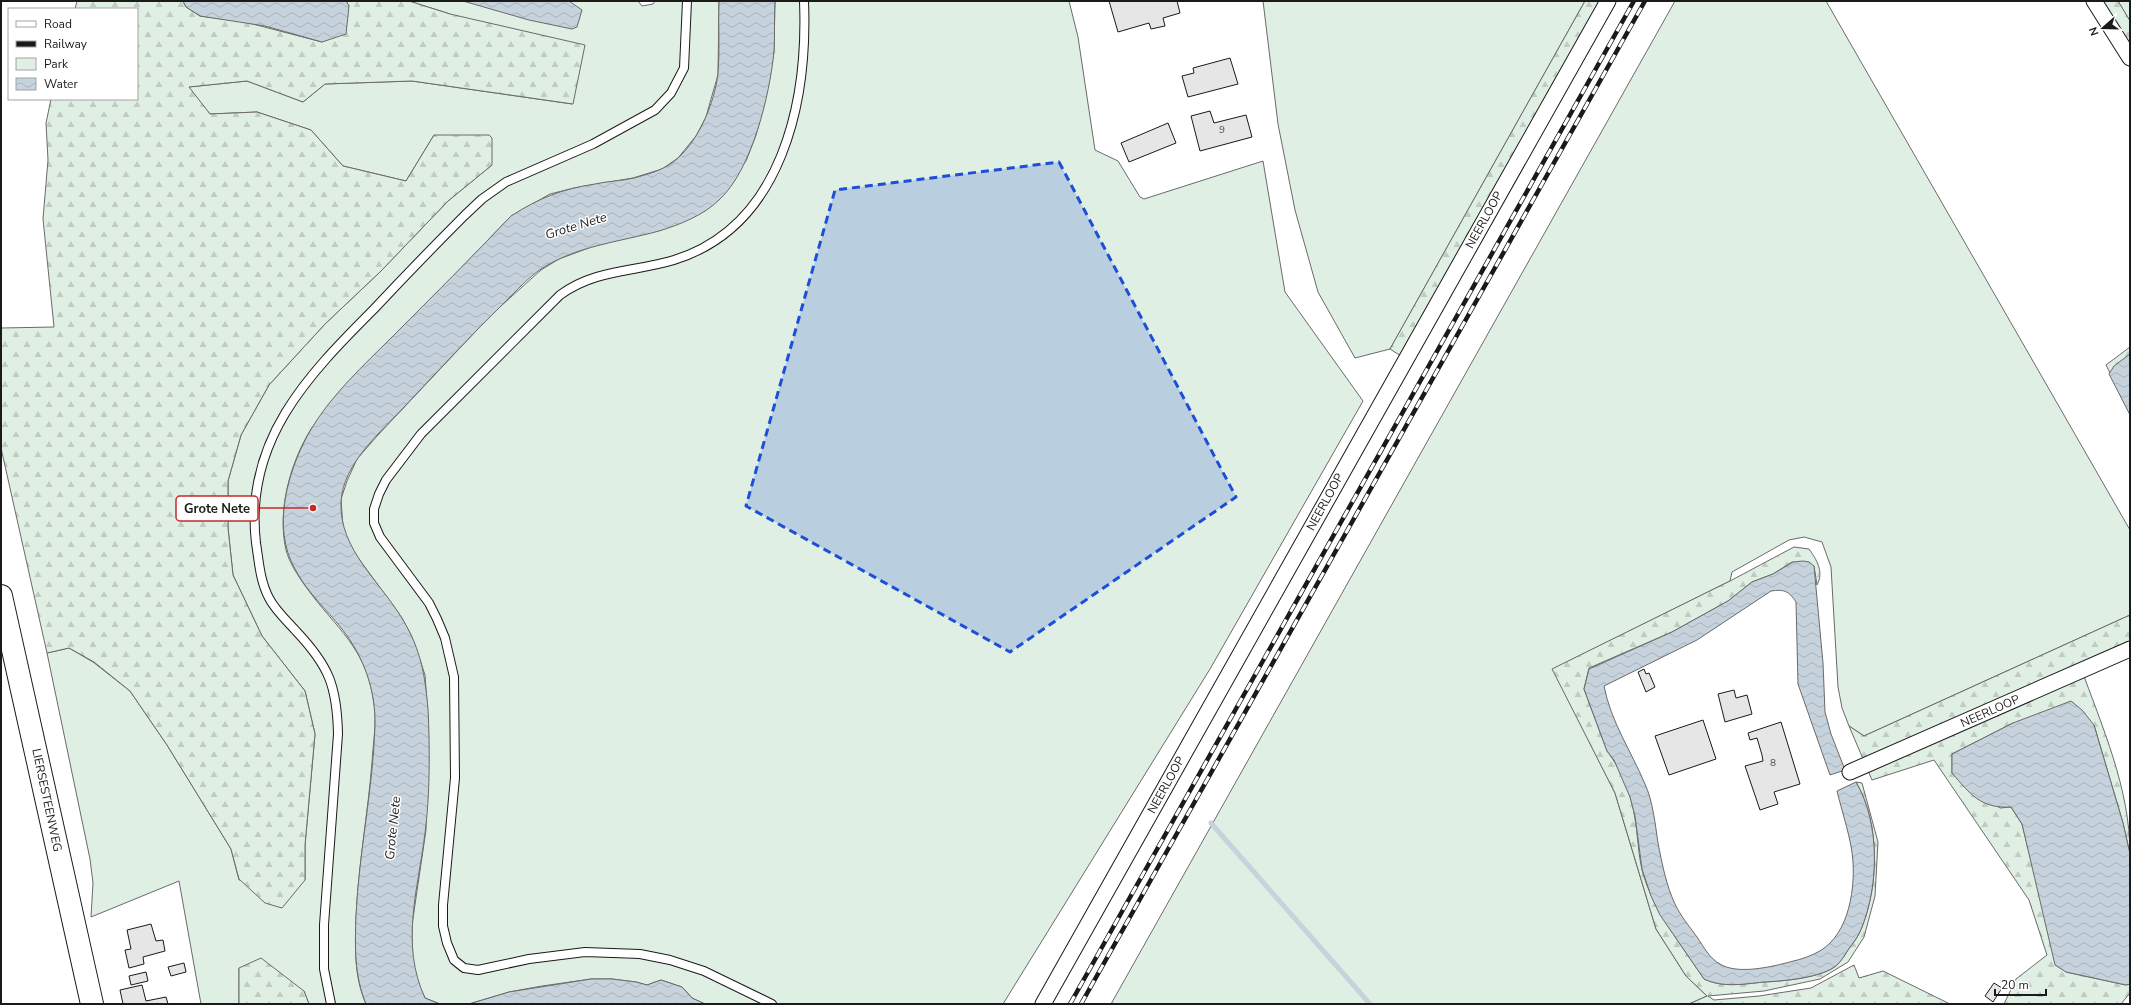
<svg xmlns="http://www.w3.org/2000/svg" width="2131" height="1005" font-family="'Nunito Sans',sans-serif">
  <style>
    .green { fill: #e0efe3; stroke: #6a6a6a }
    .forest { fill: url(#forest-firs); stroke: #6a6a6a }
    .water { fill: url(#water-waves); stroke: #6a6a6a }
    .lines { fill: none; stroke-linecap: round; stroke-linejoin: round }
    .stream { stroke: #c6d2dc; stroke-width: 5 }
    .building { fill: #e6e6e6; stroke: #1a1a1a }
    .service-casing { stroke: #1a1a1a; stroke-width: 10 }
    .minor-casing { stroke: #1a1a1a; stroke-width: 17 }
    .primary-casing { stroke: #1a1a1a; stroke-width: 24 }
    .service { stroke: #fff; stroke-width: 8 }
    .minor { stroke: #fff; stroke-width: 15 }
    .primary { stroke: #fff; stroke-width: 22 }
    .rail-casing { stroke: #1a1a1a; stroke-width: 4.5 }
    .rail { stroke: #fff; stroke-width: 3; stroke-dasharray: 9; stroke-linecap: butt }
    .marked { fill: #1d4ed8; fill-opacity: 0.2; stroke: #1d4ed8; stroke-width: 3; stroke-dasharray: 8 5; stroke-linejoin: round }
    .labels { text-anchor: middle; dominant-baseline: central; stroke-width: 3; stroke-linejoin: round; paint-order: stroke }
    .number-label { font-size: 10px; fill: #4d4d4d }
    .street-label { font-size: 12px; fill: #1a1a1a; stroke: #fff }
    .water-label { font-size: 13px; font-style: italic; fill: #1a1a1a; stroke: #fff }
    .leader { fill: none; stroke: #c62828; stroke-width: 1.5 }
    .callout-dot { fill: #c62828; stroke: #fff; stroke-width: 1.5 }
    .callout { fill: #fff; stroke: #c62828; stroke-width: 1.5 }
    .callout-label { font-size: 13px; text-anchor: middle; font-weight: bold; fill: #1a1a1a }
  </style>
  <defs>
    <pattern id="forest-firs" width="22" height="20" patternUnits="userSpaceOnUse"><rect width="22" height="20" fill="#e0efe3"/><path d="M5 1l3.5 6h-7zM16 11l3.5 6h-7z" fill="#c0ccc2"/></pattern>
    <pattern id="water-waves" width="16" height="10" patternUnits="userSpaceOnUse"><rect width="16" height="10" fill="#c6d2dc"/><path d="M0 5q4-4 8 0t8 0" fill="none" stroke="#aab4bc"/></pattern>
  </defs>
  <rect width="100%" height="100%" fill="#fff"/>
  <g class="green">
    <path d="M 409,1 L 638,1 L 642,6 L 653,4 L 655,1 L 719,1 L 718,75 L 711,99 L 706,117 L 696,136 L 678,158 L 662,169 L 633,178 L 574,188 L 550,194 L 511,216 L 331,404 C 324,412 317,420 311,429 C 290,463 277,511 286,550 C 289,562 298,576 306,587 C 336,629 367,647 374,704 C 377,723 373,743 372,762 C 368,814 358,866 356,919 C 355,948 354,977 366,1004 L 309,1004 L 304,991 L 239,968 L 239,1004 L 201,1004 L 179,881 L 91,917 L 93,883 L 90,859 L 47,653 L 69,648 L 93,662 L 130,691 L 167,745 L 231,849 L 239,880 L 305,880 L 305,845 L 315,734 L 305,691 L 262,636 L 233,575 L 228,528 L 228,481 L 241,435 L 269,385 L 325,324 L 381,271 L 448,201 L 492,165 L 434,135 L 406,181 L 343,166 L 311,130 L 257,112 L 210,114 L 188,87 L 247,81 L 303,102 L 325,84 L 412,81 L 572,104 L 450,14 Z"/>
    <path d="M 775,1 L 1069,1 L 1078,37 L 1095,150 L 1118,161 L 1140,197 L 1144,199 L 1263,161 L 1285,292 L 1363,401 L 1210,669 L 1003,1004 L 705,1004 L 692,998 L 682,987 L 661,980 L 647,985 L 636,982 L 612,979 L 591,979 L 542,986 L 509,992 L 469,1004 L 440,1004 L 425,998 L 416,979 L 412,954 L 412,925 L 426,830 L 428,718 L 425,675 L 412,637 L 402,618 L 351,548 L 343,528 L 341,499 L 347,481 L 357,459 L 378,435 L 491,315 L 541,270 L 559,259 L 594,246 L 661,230 L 705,211 L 746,161 L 756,135 L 764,105 L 774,52 Z"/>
    <path d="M 1263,1 L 1585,1 L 1390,349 L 1355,358 L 1318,292 L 1295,210 L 1278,124 Z"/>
    <path d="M 1675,1 L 1826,1 L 2130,530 L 2130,615 L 1864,736 L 1849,726 L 1842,708 L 1838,687 L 1831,567 L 1822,542 L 1804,537 L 1789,540 L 1732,572 L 1730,581 L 1553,669 L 1615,793 L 1656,929 L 1686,976 L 1707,996 L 1689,1004 L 1111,1004 Z"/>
    <path d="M 2118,1 L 2130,1 L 2130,21 Z"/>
  </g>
  <g class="forest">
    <path d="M 77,1 L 183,1 L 186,7 L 200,16 L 245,22 L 322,42 L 349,6 L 346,1 L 409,1 L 450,14 L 585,45 L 573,104 L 412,81 L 325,84 L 303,102 L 247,81 L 189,87 L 210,114 L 257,112 L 311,130 L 343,166 L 406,181 L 434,135 L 489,135 L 492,138 L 492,165 L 448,201 L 381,271 L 325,324 L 269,385 L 241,435 L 228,481 L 228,528 L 233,575 L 262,636 L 305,691 L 315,734 L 305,845 L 305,880 L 282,908 L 265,903 L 239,879 L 231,849 L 167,745 L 130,691 L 94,662 L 69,648 L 47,653 L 1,448 L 1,328 L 54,327 L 43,219 L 48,160 L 46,123 L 51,99 L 137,99 L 137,9 L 75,9 Z"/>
    <path d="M 1585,1 L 1603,1 L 1401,356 L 1390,349 Z"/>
    <path d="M 2102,1 L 2118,1 L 2130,21 L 2130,45 Z"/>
    <path d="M 2130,347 L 2130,413 L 2106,365 Z"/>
    <path d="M 1794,547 L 1809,549 C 1817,560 1824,572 1817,585 L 1814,566 L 1792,562 L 1773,574 L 1752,582 L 1728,601 L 1672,632 L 1589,668 L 1584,689 L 1607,751 C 1621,769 1632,796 1635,819 C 1638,835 1638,854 1642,870 C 1653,911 1681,944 1704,979 C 1723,988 1744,984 1764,982 C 1784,981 1822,978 1837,965 C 1841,961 1845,955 1848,950 C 1853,943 1859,936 1862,927 C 1879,884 1880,823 1856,782 L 1862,783 L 1878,842 L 1875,896 L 1864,937 L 1848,962 L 1820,979 L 1764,991 L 1708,996 L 1714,1000 L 1759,996 L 1811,988 L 1854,965 L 1859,978 L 1883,971 L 1950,1004 L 1689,1004 L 1707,996 L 1686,976 L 1656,929 L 1615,793 L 1552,669 L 1730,581 Z"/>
    <path d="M 2130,615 L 2130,641 L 2080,665 C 2102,727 2130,788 2130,854 L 2123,823 L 2094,725 L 2013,723 L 1952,754 L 1952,773 L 2000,808 L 2011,807 L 2022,824 L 2039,892 L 2066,972 L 2126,985 L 2130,984 L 2130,993 L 2121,1004 L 2004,1004 L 2016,979 L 2047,955 L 2029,900 L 1934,760 L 1872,780 L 1849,726 L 1864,736 Z"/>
    <path d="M 261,958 L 304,991 L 309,1004 L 239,1004 L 239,968 Z"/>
  </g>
  <g class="water">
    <path d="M 183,1 L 346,1 L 349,6 L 346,34 L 322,42 L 265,26 L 200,16 L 186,7 Z"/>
    <path d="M 463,1 L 569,1 L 582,10 L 577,27 L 572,29 L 529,20 Z"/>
    <path d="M 719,1 L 775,1 C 774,17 775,34 774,51 C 770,94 752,170 719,200 C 704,215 679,225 659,231 C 619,242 576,246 541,269 C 528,278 516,291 504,303 C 470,336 438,371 405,406 C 381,432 343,463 341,502 C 339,550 381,582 403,620 C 421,650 425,675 428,709 C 430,747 430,796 425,833 C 418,890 400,944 425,998 L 440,1004 L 366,1004 C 354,975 355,946 356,915 C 359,852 373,789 375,726 C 376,691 364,657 342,629 C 326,609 307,592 295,569 C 271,527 288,470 310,431 C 331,395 364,365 393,336 C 433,296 472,257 511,216 C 539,198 562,189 595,184 C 608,181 622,181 634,178 C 649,174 667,169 678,158 C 700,138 714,103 718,74 C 720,50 718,25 719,1 Z"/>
    <path d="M 2130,354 L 2130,415 L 2109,374 L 2114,366 Z"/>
    <path d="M 1803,561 L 1809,562 L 1814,566 L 1823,663 L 1825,712 L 1831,734 L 1845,770 L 1830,775 L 1798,684 L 1796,602 C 1789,591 1784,589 1771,591 L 1697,640 L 1604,686 C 1611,722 1631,751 1645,784 C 1653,802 1655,823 1658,843 C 1662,863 1666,885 1675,904 C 1680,915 1689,926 1697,937 C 1703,946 1710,959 1720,964 C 1736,974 1765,968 1782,964 C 1793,961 1804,959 1814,954 C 1847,940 1855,894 1853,862 C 1852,841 1842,812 1837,791 L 1856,782 C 1880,823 1879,884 1862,927 C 1859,936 1853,943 1848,950 C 1845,955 1841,961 1837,965 C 1822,978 1783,981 1764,982 C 1744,984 1723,988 1704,979 L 1660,915 L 1651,896 L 1642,869 L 1635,816 L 1630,797 L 1614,760 L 1607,751 L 1584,689 L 1589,669 L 1672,632 L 1728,601 L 1752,582 L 1773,574 L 1793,562 Z"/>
    <path d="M 2071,701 L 2082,710 L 2094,725 L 2123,823 L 2130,854 L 2130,984 L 2126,985 L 2066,972 L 2055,965 L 2022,824 L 2011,807 C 1981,809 1970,794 1952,773 L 1952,754 L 2013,723 Z"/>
    <path d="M 591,979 L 612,979 L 636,982 L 647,985 L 661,980 L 682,987 L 692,998 L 705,1004 L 469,1004 L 509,992 Z"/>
  </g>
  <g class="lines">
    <path class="stream" d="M 1211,823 L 1370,1004"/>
  </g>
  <g class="building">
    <path d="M 1109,1 L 1177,1 L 1180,13 L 1163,18 L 1165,26 L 1151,29 L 1149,23 L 1118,32 Z"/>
    <path d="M 1230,58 L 1238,84 L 1188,97 L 1182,76 L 1194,73 L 1193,68 Z"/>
    <path d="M 1210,111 L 1214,123 L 1246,115 L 1252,137 L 1200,151 L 1191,116 Z"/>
    <path d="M 1168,123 L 1176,143 L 1129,162 L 1121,143 Z"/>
    <path d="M 1644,669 L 1646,674 L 1649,673 L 1655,687 L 1646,692 L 1638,672 Z"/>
    <path d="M 1734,690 L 1736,698 L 1747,695 L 1752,714 L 1725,722 L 1718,694 Z"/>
    <path d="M 1703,720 L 1716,759 L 1669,775 L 1655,736 Z"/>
    <path d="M 1781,722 L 1800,784 L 1774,792 L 1778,804 L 1760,810 L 1745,766 L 1763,761 L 1762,755 L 1757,738 L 1750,740 L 1748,733 Z"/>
    <path d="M 151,924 L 156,941 L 163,940 L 165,951 L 143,957 L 144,964 L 129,968 L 125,950 L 131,949 L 127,930 Z"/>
    <path d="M 184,963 L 186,972 L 171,976 L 168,967 Z"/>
    <path d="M 146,972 L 148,981 L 131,985 L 129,976 Z"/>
    <path d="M 1994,983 L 2002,988 L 1993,1002 L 1985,996 Z"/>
    <path d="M 142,985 L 146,1001 L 166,997 L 168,1004 L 123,1004 L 120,990 Z"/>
  </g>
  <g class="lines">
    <g class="service-casing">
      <g id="service">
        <path d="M 331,1004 L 324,969 L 324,925 L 338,734 C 337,686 329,666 296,631 C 287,621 275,610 269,598 C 260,581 259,562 256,543 C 244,441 307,376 374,309 C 404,277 434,246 465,215 L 482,199 L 506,182 L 593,144 L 655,110 L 671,93 L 684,68 L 687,1"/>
        <path d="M 772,1004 L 704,971 L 670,960 L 640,954 L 585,952 L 529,959 L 478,970 L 464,968 L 454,960 L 447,943 L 443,926 L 443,905 L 455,778 L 454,677 L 445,638 L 437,619 L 429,603 L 380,537 L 374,523 L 374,509 L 379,494 L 386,480 L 421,434 L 560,295 C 595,269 635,272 674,260 C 783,226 808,101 804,1"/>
      </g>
    </g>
    <g class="minor-casing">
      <g id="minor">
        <path d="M 2094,1 L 2130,58"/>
        <path d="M 1850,772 L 2130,649"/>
        <path d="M 1043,1004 L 1608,1"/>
      </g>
    </g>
    <g class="primary-casing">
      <path id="primary" d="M 1,596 L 92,1004"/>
    </g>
    <use href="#service" class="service"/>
    <use href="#minor" class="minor"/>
    <use href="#primary" class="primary"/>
    <g class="rail-casing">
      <g id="rail">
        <path d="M 1070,1004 L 1634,1"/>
        <path d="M 1081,1004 L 1645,1"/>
      </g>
    </g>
    <use href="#rail" class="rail"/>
  </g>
  <path class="marked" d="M 1059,162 L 1236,497 L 1010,652 L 746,506 L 835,190 Z"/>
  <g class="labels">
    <g class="number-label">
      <text x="1222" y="130">9</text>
      <text x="1773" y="763">8</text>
    </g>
    <g class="street-label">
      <text transform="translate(1484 220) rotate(-61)">NEERLOOP</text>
      <text transform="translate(1325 502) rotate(-61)">NEERLOOP</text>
      <text transform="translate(1990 711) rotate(-24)">NEERLOOP</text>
      <text transform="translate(1166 785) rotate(-61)">NEERLOOP</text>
      <text transform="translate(47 800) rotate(78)">LIERSESTEENWEG</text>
    </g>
    <g class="water-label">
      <text transform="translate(576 226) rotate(-17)">Grote Nete</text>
      <text transform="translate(393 828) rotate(-84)">Grote Nete</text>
    </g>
  </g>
  <path class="leader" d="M313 508L258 508"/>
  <circle class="callout-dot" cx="313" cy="508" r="4"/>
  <rect class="callout" x="176" y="496" width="82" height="25" rx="4"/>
  <g class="callout-label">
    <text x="217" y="513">Grote Nete</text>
  </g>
  <rect width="2131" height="1005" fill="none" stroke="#1a1a1a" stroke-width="4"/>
  <rect x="8" y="8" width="130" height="92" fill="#ffffff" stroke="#a3a3a3"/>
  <rect x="16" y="21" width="20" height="6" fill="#ffffff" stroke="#a3a3a3"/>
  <text x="44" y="28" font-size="12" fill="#1a1a1a">Road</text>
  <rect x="16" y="41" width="20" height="6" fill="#1a1a1a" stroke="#a3a3a3"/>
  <text x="44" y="48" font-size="12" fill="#1a1a1a">Railway</text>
  <rect x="16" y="58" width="20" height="12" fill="#e0efe3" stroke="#a3a3a3"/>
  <text x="44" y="68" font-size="12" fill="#1a1a1a">Park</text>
  <rect x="16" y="78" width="20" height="12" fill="url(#water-waves)" stroke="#a3a3a3"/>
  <text x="44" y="88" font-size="12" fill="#1a1a1a">Water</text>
  <g transform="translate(2103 28) rotate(250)" stroke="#ffffff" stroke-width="3" paint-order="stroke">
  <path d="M0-3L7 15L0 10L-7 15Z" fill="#1a1a1a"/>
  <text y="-6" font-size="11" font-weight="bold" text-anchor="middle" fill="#1a1a1a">N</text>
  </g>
  <path d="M1995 989v6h51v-6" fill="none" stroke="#1a1a1a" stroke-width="2"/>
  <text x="2001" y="989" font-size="12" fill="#1a1a1a" stroke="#ffffff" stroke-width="3" paint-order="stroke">20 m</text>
</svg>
